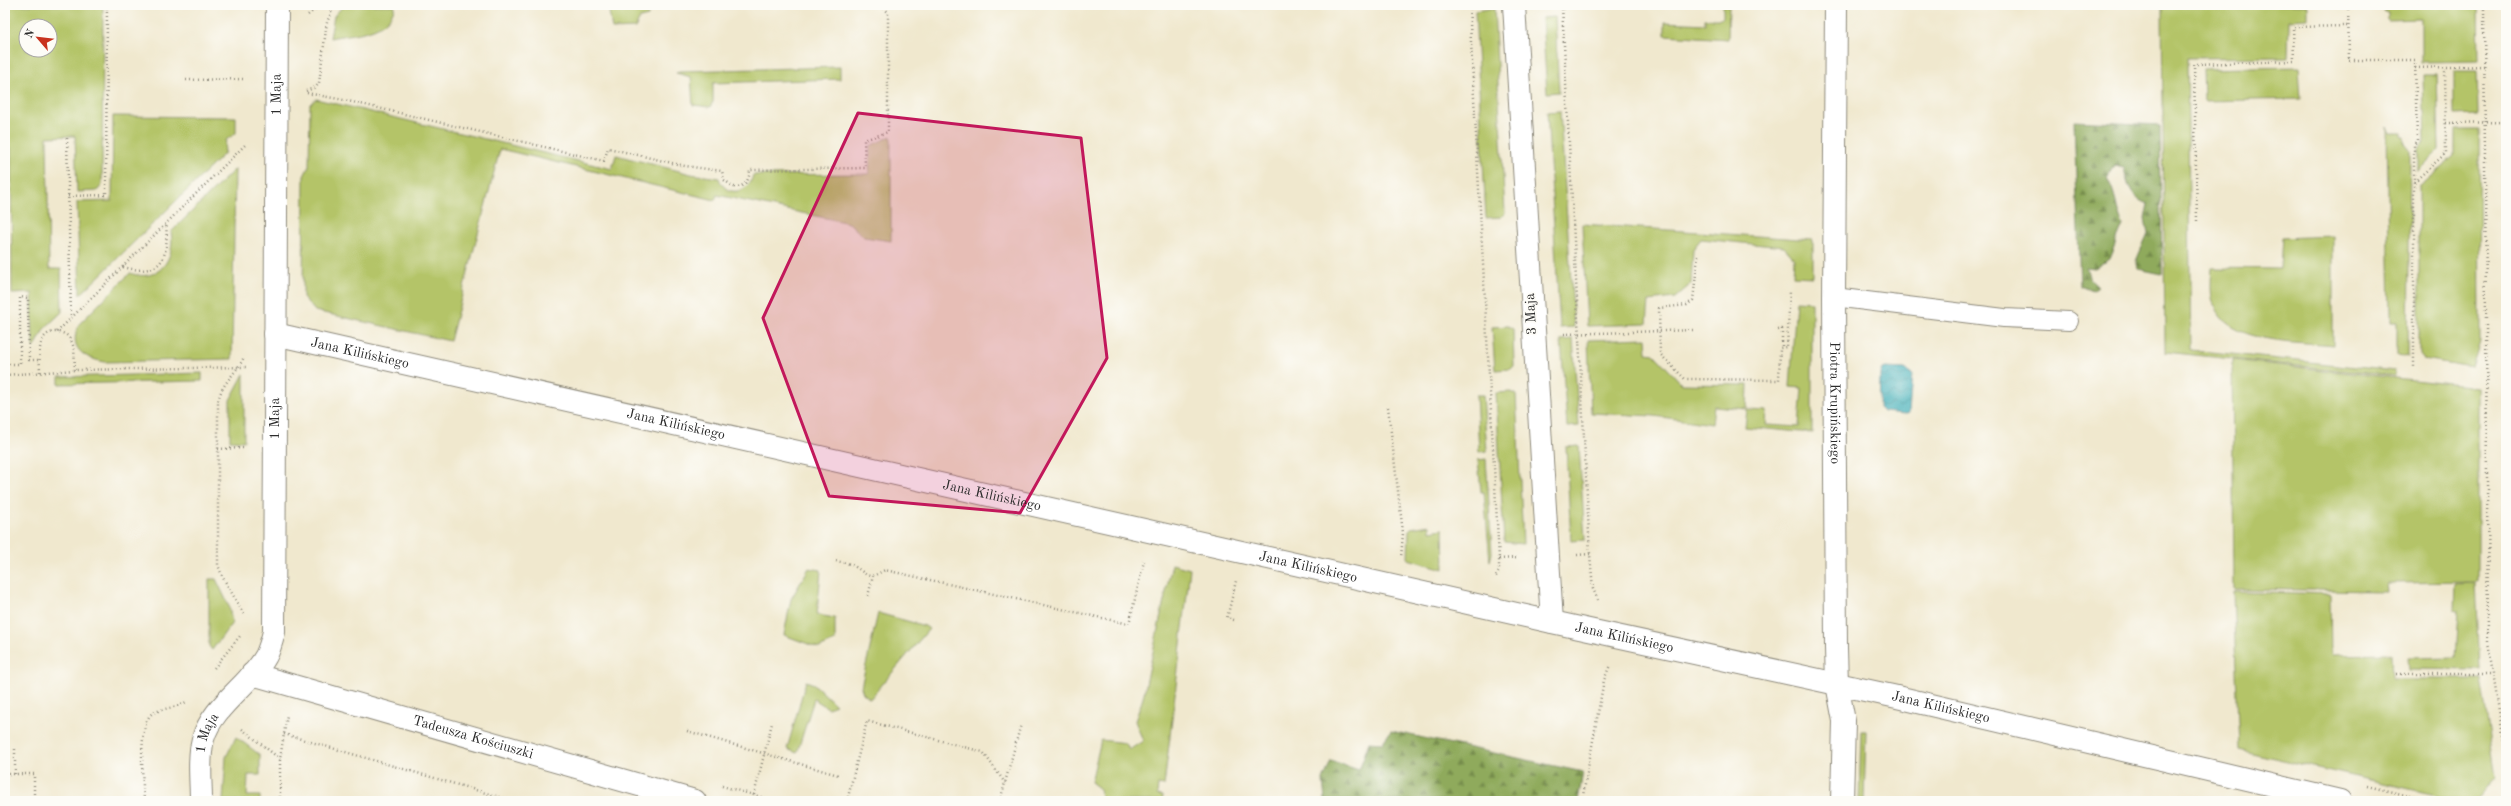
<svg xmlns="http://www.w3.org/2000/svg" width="2511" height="806" font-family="'Old Standard TT',serif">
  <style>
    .green { fill: #b4c467; stroke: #707849; fill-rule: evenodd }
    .forest { fill: url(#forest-firs); stroke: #5d6a44 }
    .water { fill: url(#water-waves); stroke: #336c70 }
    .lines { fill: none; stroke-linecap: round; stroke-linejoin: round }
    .service-casing { stroke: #8e8a7c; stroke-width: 20 }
    .minor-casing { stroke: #8e8a7c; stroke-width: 24 }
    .path { stroke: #8e8a7c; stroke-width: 2.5; stroke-dasharray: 1 3; stroke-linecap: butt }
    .service { stroke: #fff; stroke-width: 18 }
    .minor { stroke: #fff; stroke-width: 22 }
    .marked { fill: #c2185b; fill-opacity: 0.2; stroke: #c2185b; stroke-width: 3; stroke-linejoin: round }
    .labels { text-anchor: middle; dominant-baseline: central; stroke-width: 3.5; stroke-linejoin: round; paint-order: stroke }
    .street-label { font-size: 14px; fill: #2b2b2b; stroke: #fdfcf7 }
  </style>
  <defs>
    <pattern id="forest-firs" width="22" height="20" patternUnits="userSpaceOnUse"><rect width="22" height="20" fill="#8faa5c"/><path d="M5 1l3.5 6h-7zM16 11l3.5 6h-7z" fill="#758b4c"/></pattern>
    <pattern id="water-waves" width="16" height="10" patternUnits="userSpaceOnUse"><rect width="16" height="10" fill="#3bacb6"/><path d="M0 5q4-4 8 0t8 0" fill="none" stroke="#328c94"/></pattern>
  </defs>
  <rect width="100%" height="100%" fill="#fdfcf7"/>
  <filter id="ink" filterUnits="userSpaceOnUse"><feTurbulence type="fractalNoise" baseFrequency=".025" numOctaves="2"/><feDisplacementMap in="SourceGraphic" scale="8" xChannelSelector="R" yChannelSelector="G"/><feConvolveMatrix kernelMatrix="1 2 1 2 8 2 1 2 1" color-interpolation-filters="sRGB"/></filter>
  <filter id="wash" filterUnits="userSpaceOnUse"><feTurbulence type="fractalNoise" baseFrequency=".012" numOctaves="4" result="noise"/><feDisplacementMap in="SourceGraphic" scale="16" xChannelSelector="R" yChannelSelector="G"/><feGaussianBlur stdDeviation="0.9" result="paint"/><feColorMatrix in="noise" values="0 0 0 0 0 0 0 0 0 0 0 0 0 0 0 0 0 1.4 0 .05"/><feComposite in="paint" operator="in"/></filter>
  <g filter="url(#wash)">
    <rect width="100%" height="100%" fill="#f0e8ce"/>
    <g class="green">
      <path d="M 5,5 L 103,5 L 102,185 L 97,191 L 77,192 L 75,136 L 47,137 L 49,269 L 61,269 L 62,312 L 44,329 L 35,347 L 33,347 L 32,293 L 12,294 L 11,148 L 5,148 ZM 26,26 L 50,26 L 50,50 L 26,50 Z"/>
      <path d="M 344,5 L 395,5 C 389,34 354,33 330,38 L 334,16 Z"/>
      <path d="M 608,5 L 648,5 L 648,16 L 640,18 L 635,28 L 612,29 Z"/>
      <path d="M 1723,5 L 1729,5 L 1728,39 L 1665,35 L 1665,22 L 1705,24 L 1705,19 L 1721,19 L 1723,17 Z"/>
      <path d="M 2162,5 L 2308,5 L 2308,19 L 2289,20 L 2288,57 L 2187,58 L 2191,350 L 2395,371 L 2395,376 L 2165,352 Z"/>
      <path d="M 2384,5 L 2478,5 L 2479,61 L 2421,62 L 2421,19 L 2388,20 L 2388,12 L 2384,12 Z"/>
      <path d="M 1494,8 L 1505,213 L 1501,217 L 1486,218 L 1475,11 Z"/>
      <path d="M 1555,17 L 1559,92 L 1547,93 L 1542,18 Z"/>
      <path d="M 840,67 L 840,79 L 713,83 L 713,102 L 710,107 L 693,105 L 691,77 L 676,73 L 679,71 Z"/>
      <path d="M 2299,67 L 2301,99 L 2204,101 L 2203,69 Z"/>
      <path d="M 2454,71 L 2477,71 L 2478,114 L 2454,115 Z"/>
      <path d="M 2435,73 L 2437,73 L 2439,150 L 2418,171 L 2418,149 L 2425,141 L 2423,75 L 2435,75 Z"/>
      <path d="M 316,99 L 612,169 L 616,155 L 691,174 L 719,178 C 725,198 749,194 753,175 L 869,174 L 870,146 L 891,136 L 891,241 L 864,237 L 849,223 L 717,195 L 715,200 L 500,149 L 450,341 L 315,311 L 303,297 L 304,176 L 309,166 L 310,104 Z"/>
      <path d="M 1560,111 L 1574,327 L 1560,328 L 1547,112 Z"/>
      <path d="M 113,116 L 236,117 L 236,133 L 226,140 L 224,154 L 80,295 L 77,202 L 112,201 Z"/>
      <path d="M 2387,126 L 2390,133 L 2401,133 L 2401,137 L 2404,137 L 2404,142 L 2410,149 L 2408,357 L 2397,355 L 2397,322 L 2390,322 Z"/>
      <path d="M 2455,130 L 2479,130 L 2480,342 L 2472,367 L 2423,359 L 2419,354 L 2419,186 L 2455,156 Z"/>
      <path d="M 235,169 L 232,359 L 105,362 C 82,358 67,347 80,323 L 130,273 C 159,284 176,258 171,232 Z"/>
      <path d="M 1582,224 L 1813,240 L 1813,277 L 1793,276 L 1794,258 L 1784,247 L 1701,239 L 1693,249 L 1691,284 L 1675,298 L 1649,301 L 1647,324 L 1587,326 Z"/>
      <path d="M 2333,236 L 2333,345 C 2298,341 2224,345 2213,302 C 2210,291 2211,280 2212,268 L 2280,269 L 2282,238 Z"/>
      <path d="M 1796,301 L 1812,302 L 1812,433 L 1745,427 L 1747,410 L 1767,411 L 1766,425 L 1799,427 L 1802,388 L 1790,387 Z"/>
      <path d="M 1508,326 L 1513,329 L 1514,366 L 1511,369 L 1495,370 L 1492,327 Z"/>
      <path d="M 1646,338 L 1647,353 L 1654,354 L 1682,384 L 1748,385 L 1747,409 L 1714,406 L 1712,424 L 1654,416 L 1591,413 L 1588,340 Z"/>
      <path d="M 1573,339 L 1579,426 L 1567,427 L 1561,340 Z"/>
      <path d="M 2232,360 L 2478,387 L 2478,582 L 2387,583 L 2388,591 L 2234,589 Z"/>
      <path d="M 202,373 L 202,381 L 59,384 L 59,377 Z"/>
      <path d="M 244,374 L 244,441 L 230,440 L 230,400 Z"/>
      <path d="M 1511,392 L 1516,394 L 1523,544 L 1504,542 L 1496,393 Z"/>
      <path d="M 1476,395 L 1483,395 L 1487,451 L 1479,452 Z"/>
      <path d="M 1579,446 L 1585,540 L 1571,541 L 1566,447 Z"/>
      <path d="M 1486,459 L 1492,553 L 1490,561 L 1484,492 L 1481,492 L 1478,460 Z"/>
      <path d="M 1430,525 L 1430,531 L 1443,529 L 1444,569 L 1408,559 L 1409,530 L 1411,528 Z"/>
      <path d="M 1172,564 L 1190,569 L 1164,786 L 1158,785 L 1157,795 L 1163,796 L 1162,801 L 1101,801 L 1100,789 L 1091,782 L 1101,740 L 1126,743 L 1129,750 L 1143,741 L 1135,721 L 1143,698 Z"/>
      <path d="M 809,568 L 821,570 L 817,615 L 835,618 L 835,641 L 819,648 L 784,635 L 791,599 Z"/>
      <path d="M 209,579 L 216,579 L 229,606 L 232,623 L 212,650 L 209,646 Z"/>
      <path d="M 2476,583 L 2480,670 L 2409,669 L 2408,658 L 2456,657 L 2459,611 L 2454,610 L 2455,584 Z"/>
      <path d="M 2233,591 L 2330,594 L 2331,655 L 2391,654 L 2392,679 L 2481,679 L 2496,777 L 2476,801 L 2462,801 L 2239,750 Z"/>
      <path d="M 878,613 L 925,626 L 929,629 L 870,699 L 863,693 L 861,687 Z"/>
      <path d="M 806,681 L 814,684 L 836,705 L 828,708 L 814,699 L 797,753 L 787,749 Z"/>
      <path d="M 1861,731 L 1866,731 L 1864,801 L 1859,801 Z"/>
      <path d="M 236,737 L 260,755 L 260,775 L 248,775 L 247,796 L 260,796 L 260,801 L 223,801 L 226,757 Z"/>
    </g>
    <g class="forest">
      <path d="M 2074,121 L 2160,125 L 2162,274 L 2138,269 L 2136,261 L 2148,233 L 2145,219 L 2148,204 C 2130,198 2128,186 2124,168 L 2114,166 L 2107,179 C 2117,193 2115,210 2123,225 L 2109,259 L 2095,268 L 2086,267 L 2090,280 L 2097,287 L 2092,291 L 2080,286 Z"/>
      <path d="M 1391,731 L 1583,772 L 1578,801 L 1325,801 L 1323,780 L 1331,761 L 1359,770 L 1369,742 L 1382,743 Z"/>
    </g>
    <path class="water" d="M 1886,368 L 1905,369 L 1912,374 L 1909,413 L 1905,414 L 1883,412 L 1879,408 L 1880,374 L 1882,369 Z"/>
  </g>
  <g filter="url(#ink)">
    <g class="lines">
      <g class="service-casing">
        <path id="service" d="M 1834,297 L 2004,318 L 2069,321"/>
      </g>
      <g class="minor-casing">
        <g id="minor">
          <path d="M 1514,5 L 1552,622"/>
          <path id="s1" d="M 1836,5 L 1834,297 L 1836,648 L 1837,684 L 1844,721 L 1842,801"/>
          <path id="s2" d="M 275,334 L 1552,622 L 1897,697 L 2340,801"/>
          <path id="s3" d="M 252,674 L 695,801"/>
          <path id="s4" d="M 201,801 C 201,781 198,759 203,739 C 212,706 250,685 266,656 C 270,648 272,640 274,632 L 277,5"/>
        </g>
      </g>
      <g class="path">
        <path d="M 1469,5 L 1499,559 L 1499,571 L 1495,578"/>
        <path d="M 1562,5 L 1590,554 L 1593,589 L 1598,600"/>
        <path d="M 2348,5 L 2349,60 L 2415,60 L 2417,141 L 2414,144 L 2414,367"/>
        <path d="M 2484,5 L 2488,642 L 2506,755"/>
        <path d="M 308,15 L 320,5"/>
        <path d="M 2415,68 L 2484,66"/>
        <path d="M 186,80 L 246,79"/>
        <path d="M 306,91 L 316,87 L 319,83 L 327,22 L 335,5"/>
        <path d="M 307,93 L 344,100 L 604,161 L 608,148 L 685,166 L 722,171 L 724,180 L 734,187 C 745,187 749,181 750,170 L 865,168 L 864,140 L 888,132 L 888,12 L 880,5"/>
        <path d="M 2446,123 L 2506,122"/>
        <path d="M 67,138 L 71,318"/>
        <path d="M 2414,182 L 2446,153 L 2445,68"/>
        <path d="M 68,196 L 106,195 L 107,5"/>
        <path d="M 2197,221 L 2194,64 L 2294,61 L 2293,27 L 2348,26"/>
        <path d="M 1698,256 L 1693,300 L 1687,305 L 1659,308 L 1660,354 L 1685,379 L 1779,380 L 1780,348 L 1787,347 L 1790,291"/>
        <path d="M 123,267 C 162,277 169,259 166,223"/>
        <path d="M 1778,330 L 1782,329 L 1782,348"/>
        <path d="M 57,332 L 245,145"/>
        <path d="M 1564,334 L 1695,330"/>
        <path d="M 5,364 L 20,364 L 20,297 L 28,298 L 29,360 L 40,360"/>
        <path d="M 40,372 C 40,359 35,331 57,332 C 62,332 68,335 70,339 C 76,347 74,360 75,370"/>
        <path d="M 5,375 L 75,370 L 246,367"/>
        <path d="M 1388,407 L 1403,533 L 1401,558"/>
        <path d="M 218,449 L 245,448"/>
        <path d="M 1577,555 L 1590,554"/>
        <path d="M 1499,559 L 1518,558"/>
        <path d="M 836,561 C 841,562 849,563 854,566 C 870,576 866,580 885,570 L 1129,624 L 1144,561"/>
        <path d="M 868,596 L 873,576"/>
        <path d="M 244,614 L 222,576 L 218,565 L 218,402 C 221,383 237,373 244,357"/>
        <path d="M 1234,620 L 1227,618 L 1236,581"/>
        <path d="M 214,668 L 240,636"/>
        <path d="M 2397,674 L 2493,674"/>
        <path d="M 242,729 L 280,759"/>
        <path d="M 687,731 L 838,775"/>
        <path d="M 284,734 L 513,801"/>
        <path d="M 5,774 L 34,774 L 34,801"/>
        <path d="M 15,774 L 15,746"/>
        <path d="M 722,786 L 775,801"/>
        <path d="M 2367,786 L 2431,801"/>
        <path d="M 754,795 L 772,723"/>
        <path d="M 144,801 C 143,784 137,722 153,713 C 163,708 176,708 186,702"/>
        <path d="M 280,801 L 280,759 L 287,715"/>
        <path d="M 847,801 L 867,721 L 983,752 L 1005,783"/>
        <path d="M 1000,801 L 1021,724"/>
        <path d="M 1582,801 L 1604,680 L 1610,665"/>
      </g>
      <use href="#service" class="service"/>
      <use href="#minor" class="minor"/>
    </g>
  </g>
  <path class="marked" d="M 858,113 L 1081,138 L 1107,358 L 1020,513 L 829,496 L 763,318 Z"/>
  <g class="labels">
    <g class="street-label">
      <text stroke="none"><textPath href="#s4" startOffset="730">1 Maja</textPath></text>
      <text transform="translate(1531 314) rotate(-93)">3 Maja</text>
      <text stroke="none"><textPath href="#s2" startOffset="87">Jana Kilińskiego</textPath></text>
      <text stroke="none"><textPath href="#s1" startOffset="398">Piotra Krupińskiego</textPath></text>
      <text stroke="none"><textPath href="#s4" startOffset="406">1 Maja</textPath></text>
      <text stroke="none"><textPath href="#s2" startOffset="411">Jana Kilińskiego</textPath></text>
      <text stroke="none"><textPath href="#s2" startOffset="735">Jana Kilińskiego</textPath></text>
      <text stroke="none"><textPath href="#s2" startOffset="1059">Jana Kilińskiego</textPath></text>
      <text stroke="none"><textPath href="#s2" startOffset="1383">Jana Kilińskiego</textPath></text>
      <text stroke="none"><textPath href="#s2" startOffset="1707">Jana Kilińskiego</textPath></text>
      <text stroke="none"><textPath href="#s4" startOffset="69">1 Maja</textPath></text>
      <text stroke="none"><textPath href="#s3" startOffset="230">Tadeusza Kościuszki</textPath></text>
    </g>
  </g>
  <rect width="2511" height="806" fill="none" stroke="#fdfcf7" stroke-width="20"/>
  <g transform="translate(38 38) rotate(298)"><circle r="19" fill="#fdfcf7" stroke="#a9a8a5"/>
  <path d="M0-3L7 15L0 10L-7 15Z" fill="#c8321e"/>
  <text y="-6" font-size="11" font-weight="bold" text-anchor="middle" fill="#2b2b2b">N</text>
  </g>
</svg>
